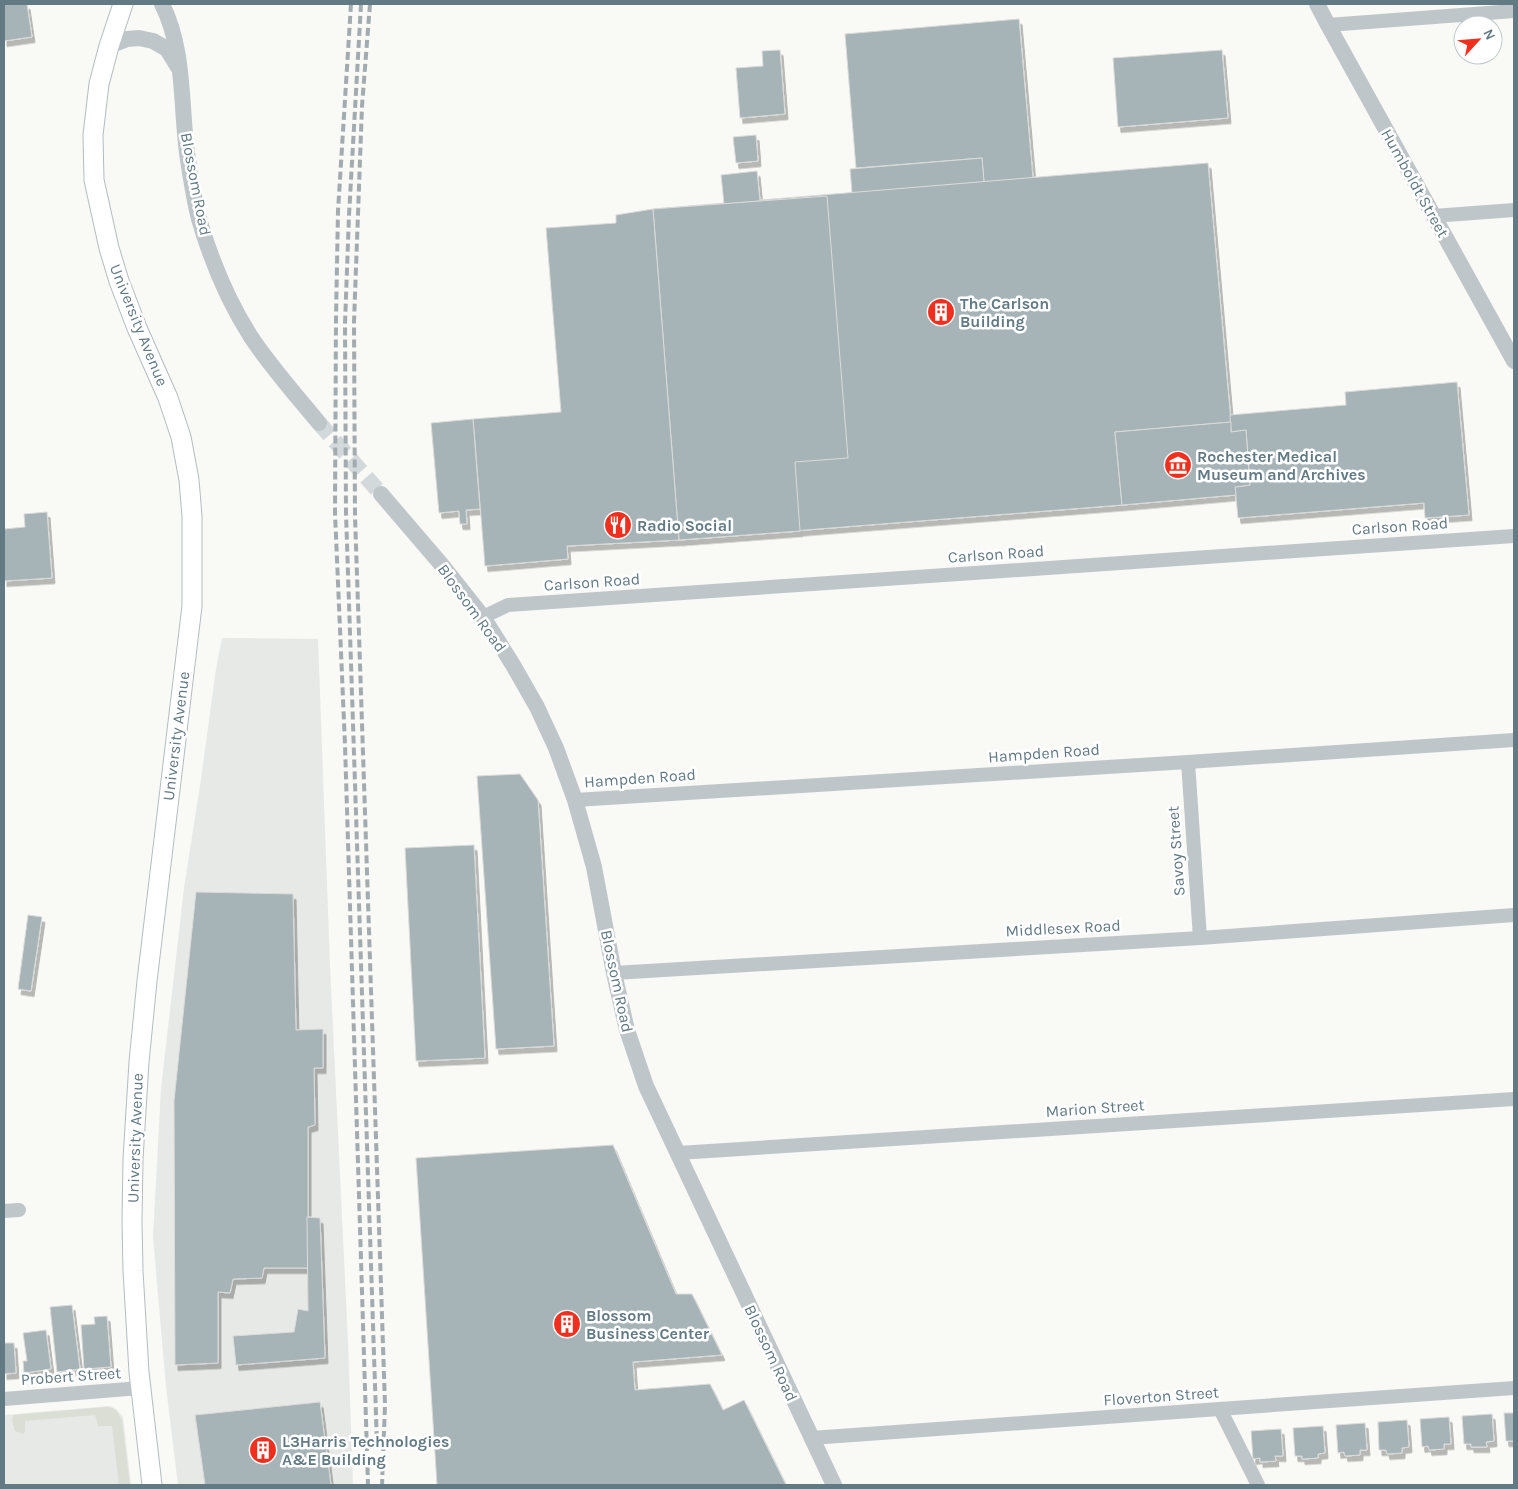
<svg xmlns="http://www.w3.org/2000/svg" width="1518" height="1489" font-family="Karla,sans-serif">
  <style>
    .built { fill: #e7e9e7 }
    .grass { fill: #daded5 }
    .building { fill: #a6b3b7; stroke: #dbdbd9; filter: url(#shadow) }
    .lines { fill: none; stroke-linecap: round; stroke-linejoin: round }
    .tertiary-tunnel { stroke: #d3d9da; stroke-width: 16; stroke-dasharray: 16 8; stroke-linecap: butt }
    .secondary-casing { stroke: #b4bcc0; stroke-width: 21 }
    .minor { stroke: #bfc6c9; stroke-width: 14 }
    .tertiary { stroke: #bfc6c9; stroke-width: 16 }
    .secondary { stroke: #fff; stroke-width: 19 }
    .rail { stroke: #a1abb0; stroke-width: 4; stroke-dasharray: 8 4; stroke-linecap: butt }
    .labels { text-anchor: middle; dominant-baseline: central; stroke-width: 5; stroke-linejoin: round; paint-order: stroke }
    .street-label { font-size: 16px; fill: #627a84; stroke: #fff }
    .poi-label { font-size: 16px; font-weight: bold; fill: #627a84; stroke: #fff; text-anchor: start }
  </style>
  <defs>
    <filter id="shadow"><feDropShadow dx="3" dy="5.5" stdDeviation="0" flood-color="#0004"/></filter>
  </defs>
  <rect width="100%" height="100%" fill="#f9f9f6"/>
  <g class="built">
    <path d="M 222,638 L 318,639 L 330,966 L 348,1342 L 353,1485 L 178,1485 L 166,1387 L 153,1237 L 161,1089 L 184,888 L 201,779 L 216,669 Z"/>
    <path d="M 110,1406 L 116,1409 L 123,1417 L 131,1485 L 4,1485 L 4,1415 Z"/>
  </g>
  <path class="grass" d="M 106,1407 C 115,1407 118,1412 122,1421 L 130,1485 L 119,1485 L 112,1426 L 98,1426 L 95,1415 L 25,1421 L 25,1431 L 23,1434 L 15,1431 L 12,1421 L 13,1415 Z"/>
  <g class="building">
    <path d="M 4,4 L 27,4 L 32,37 L 4,41 Z"/>
    <path d="M 1019,19 L 1033,178 L 984,182 L 982,158 L 856,168 L 845,34 Z"/>
    <path d="M 780,50 L 785,114 L 740,118 L 736,68 L 763,66 L 762,51 Z"/>
    <path d="M 1222,50 L 1228,118 L 1118,127 L 1113,58 Z"/>
    <path d="M 756,135 L 758,161 L 736,163 L 733,137 Z"/>
    <path d="M 982,158 L 984,182 L 852,193 L 850,169 Z"/>
    <path d="M 1208,163 L 1231,422 L 1115,432 L 1122,505 L 679,540 L 653,209 Z"/>
    <path d="M 757,171 L 760,201 L 724,204 L 721,175 Z"/>
    <path d="M 827,196 L 848,458 L 795,462 L 800,531 L 679,540 L 653,209 Z"/>
    <path d="M 653,209 L 679,540 L 567,546 L 568,559 L 485,566 L 473,419 L 561,412 L 546,228 L 616,223 L 616,215 Z"/>
    <path d="M 1457,382 L 1469,515 L 1425,518 L 1424,503 L 1238,518 L 1235,487 L 1250,485 L 1246,430 L 1231,432 L 1230,415 L 1346,405 L 1345,392 Z"/>
    <path d="M 473,419 L 480,509 L 466,510 L 467,524 L 460,524 L 459,511 L 439,513 L 431,423 Z"/>
    <path d="M 1231,422 L 1231,432 L 1246,430 L 1250,485 L 1235,487 L 1236,495 L 1122,505 L 1115,432 Z"/>
    <path d="M 47,512 L 52,578 L 4,581 L 4,529 L 25,527 L 24,514 Z"/>
    <path d="M 520,774 L 538,800 L 554,1046 L 496,1049 L 477,776 Z"/>
    <path d="M 474,845 L 485,1058 L 416,1061 L 405,848 Z"/>
    <path d="M 196,892 L 293,894 L 296,1030 L 323,1029 L 323,1068 L 314,1068 L 315,1125 L 308,1127 L 308,1268 L 264,1268 L 262,1278 L 233,1279 L 230,1293 L 218,1292 L 218,1363 L 175,1365 L 174,1101 Z"/>
    <path d="M 28,915 L 42,917 L 31,991 L 18,989 Z"/>
    <path d="M 613,1145 L 676,1294 L 692,1294 L 722,1355 L 633,1362 L 635,1390 L 710,1384 L 723,1410 L 744,1400 L 786,1485 L 437,1485 L 416,1158 Z"/>
    <path d="M 307,1217 L 320,1218 L 325,1358 L 236,1365 L 233,1336 L 294,1332 L 298,1309 L 308,1311 Z"/>
    <path d="M 72,1305 L 80,1369 L 57,1372 L 50,1307 Z"/>
    <path d="M 107,1316 L 111,1367 L 84,1369 L 81,1325 L 95,1324 L 94,1317 Z"/>
    <path d="M 46,1330 L 51,1369 L 24,1373 L 23,1361 L 27,1361 L 23,1333 Z"/>
    <path d="M 4,1343 L 14,1343 L 16,1373 L 4,1374 Z"/>
    <path d="M 320,1402 L 331,1485 L 205,1485 L 195,1415 Z"/>
    <path d="M 1504,1413 L 1514,1413 L 1514,1444 L 1513,1441 L 1506,1441 Z"/>
    <path d="M 1492,1414 L 1494,1441 L 1486,1442 L 1487,1447 L 1471,1447 L 1471,1444 L 1464,1444 L 1462,1416 Z"/>
    <path d="M 1449,1417 L 1451,1444 L 1444,1444 L 1444,1449 L 1429,1450 L 1428,1446 L 1422,1447 L 1420,1419 Z"/>
    <path d="M 1407,1420 L 1409,1447 L 1402,1448 L 1402,1453 L 1387,1454 L 1386,1450 L 1379,1450 L 1378,1422 Z"/>
    <path d="M 1365,1423 L 1367,1450 L 1360,1450 L 1360,1455 L 1345,1456 L 1344,1452 L 1338,1453 L 1336,1425 Z"/>
    <path d="M 1323,1426 L 1325,1453 L 1318,1454 L 1318,1458 L 1302,1459 L 1302,1456 L 1295,1456 L 1293,1428 Z"/>
    <path d="M 1281,1429 L 1283,1456 L 1275,1456 L 1276,1461 L 1260,1462 L 1260,1458 L 1253,1459 L 1251,1431 Z"/>
  </g>
  <g class="lines">
    <path class="tertiary-tunnel" d="M 319,423 L 381,494"/>
    <g class="secondary-casing">
      <path id="secondary" d="M 123,4 L 109,46 L 99,84 L 93,135 L 94,180 L 109,248 L 119,281 L 137,328 L 168,398 L 181,437 L 189,480 L 192,516 L 192,606 L 147,981 L 139,1062 L 133,1159 L 132,1222 L 133,1271 L 139,1372 L 152,1485"/>
    </g>
    <g class="minor">
      <path d="M 1328,25 L 1514,11"/>
      <path d="M 1433,216 L 1514,210"/>
      <path d="M 483,617 L 508,605 L 1514,536"/>
      <path d="M 1188,762 L 1200,938"/>
      <path d="M 575,800 L 1188,762 L 1514,740"/>
      <path d="M 614,973 L 1200,938 L 1514,915"/>
      <path d="M 678,1153 L 1514,1099"/>
      <path d="M 4,1211 L 19,1210"/>
      <path d="M 4,1399 L 140,1388"/>
      <path d="M 1220,1409 L 1258,1485"/>
      <path d="M 811,1438 L 1514,1388"/>
    </g>
    <g class="tertiary">
      <path d="M 162,4 C 186,52 180,108 188,160 C 191,179 194,200 199,219 C 211,260 228,301 251,337 C 271,367 296,395 319,423"/>
      <path d="M 1317,4 L 1328,25 L 1514,361"/>
      <path d="M 109,46 L 127,39 L 139,38 L 153,41 L 167,49 L 178,67"/>
      <path d="M 381,494 L 441,564 L 483,617 L 513,665 L 537,707 L 556,748 L 575,800 L 594,867 L 614,973 L 627,1030 L 646,1086 L 834,1485"/>
    </g>
    <use href="#secondary" class="secondary"/>
    <g class="rail">
      <path d="M 351,4 L 338,211 L 336,318 L 335,513 L 345,745 L 368,1485"/>
      <path d="M 361,4 L 349,215 L 345,324 L 346,513 L 377,1445"/>
      <path d="M 370,4 L 362,106 L 354,322 L 355,516 L 385,1405 L 382,1485"/>
    </g>
  </g>
  <defs>
    <g id="building-disc" transform="scale(1.4375)"><circle r="9.5" fill="#f12f1e" stroke="#fff"/><path d="M-4-6H4V6H1V3H-1V6H-4ZM-2.5-4.3h1.7v1.8h-1.7ZM.8-4.3h1.7v1.8H.8ZM-2.5-1h1.7V.8h-1.7ZM.8-1h1.7V.8H.8Z" fill="#fff"/></g>
    <g id="museum-disc" transform="scale(1.4375)"><circle r="9.5" fill="#f12f1e" stroke="#fff"/><path d="M0-6L6-3V-2H-6V-3ZM-5-1h2V3h-2ZM-1-1h2V3h-2ZM3-1h2V3H3ZM-6 4H6V6H-6Z" fill="#fff"/></g>
    <g id="restaurant-disc" transform="scale(1.4375)"><circle r="9.5" fill="#f12f1e" stroke="#fff"/><path d="M-5-6h1v4h1v-4h1v4h1v-4h1v5L-1.5 .5V6h-2V.5L-5-1ZM5-6V6H3V1.5H1.5Q1.5-4 5-6Z" fill="#fff"/></g>
  </defs>
  <g fill-rule="evenodd">
    <use href="#building-disc" x="941" y="312"/>
    <use href="#museum-disc" x="1178" y="465"/>
    <use href="#restaurant-disc" x="618" y="525"/>
    <use href="#building-disc" x="567" y="1324"/>
    <use href="#building-disc" x="263" y="1450"/>
  </g>
  <g class="labels">
    <g class="street-label">
      <text transform="translate(1415 183) rotate(61)">Humboldt Street</text>
      <text transform="translate(196 184) rotate(79)">Blossom Road</text>
      <text transform="translate(139 325) rotate(68)">University Avenue</text>
      <text transform="translate(1400 526) rotate(-4)">Carlson Road</text>
      <text transform="translate(996 554) rotate(-4)">Carlson Road</text>
      <text transform="translate(592 582) rotate(-4)">Carlson Road</text>
      <text transform="translate(472 608) rotate(54)">Blossom Road</text>
      <text transform="translate(176 736) rotate(-83)">University Avenue</text>
      <text transform="translate(1044 753) rotate(-4)">Hampden Road</text>
      <text transform="translate(640 778) rotate(-4)">Hampden Road</text>
      <text transform="translate(1176 851) rotate(-94)">Savoy Street</text>
      <text transform="translate(1063 928) rotate(-3)">Middlesex Road</text>
      <text transform="translate(617 981) rotate(78)">Blossom Road</text>
      <text transform="translate(1095 1108) rotate(-4)">Marion Street</text>
      <text transform="translate(135 1138) rotate(-88)">University Avenue</text>
      <text transform="translate(771 1353) rotate(65)">Blossom Road</text>
      <text transform="translate(71 1376) rotate(-4)">Probert Street</text>
      <text transform="translate(1161 1396) rotate(-4)">Floverton Street</text>
    </g>
    <g class="poi-label">
      <text x="960" y="303">The Carlson<tspan x="960" dy="18">Building</tspan></text>
      <text x="1197" y="456">Rochester Medical<tspan x="1197" dy="18">Museum and Archives</tspan></text>
      <text x="637" y="525">Radio Social</text>
      <text x="586" y="1315">Blossom<tspan x="586" dy="18">Business Center</tspan></text>
      <text x="282" y="1441">L3Harris Technologies<tspan x="282" dy="18">A&amp;E Building</tspan></text>
    </g>
  </g>
  <rect width="1518" height="1489" fill="none" stroke="#627a84" stroke-width="10"/>
  <g transform="translate(1478 40) rotate(64)"><circle r="24" fill="#ffffff" stroke="#c0cace"/>
  <path d="M0-4L9 19L0 12L-9 19Z" fill="#f12f1e"/>
  <text y="-8" font-size="14" font-weight="bold" text-anchor="middle" fill="#627a84">N</text>
  </g>
</svg>
